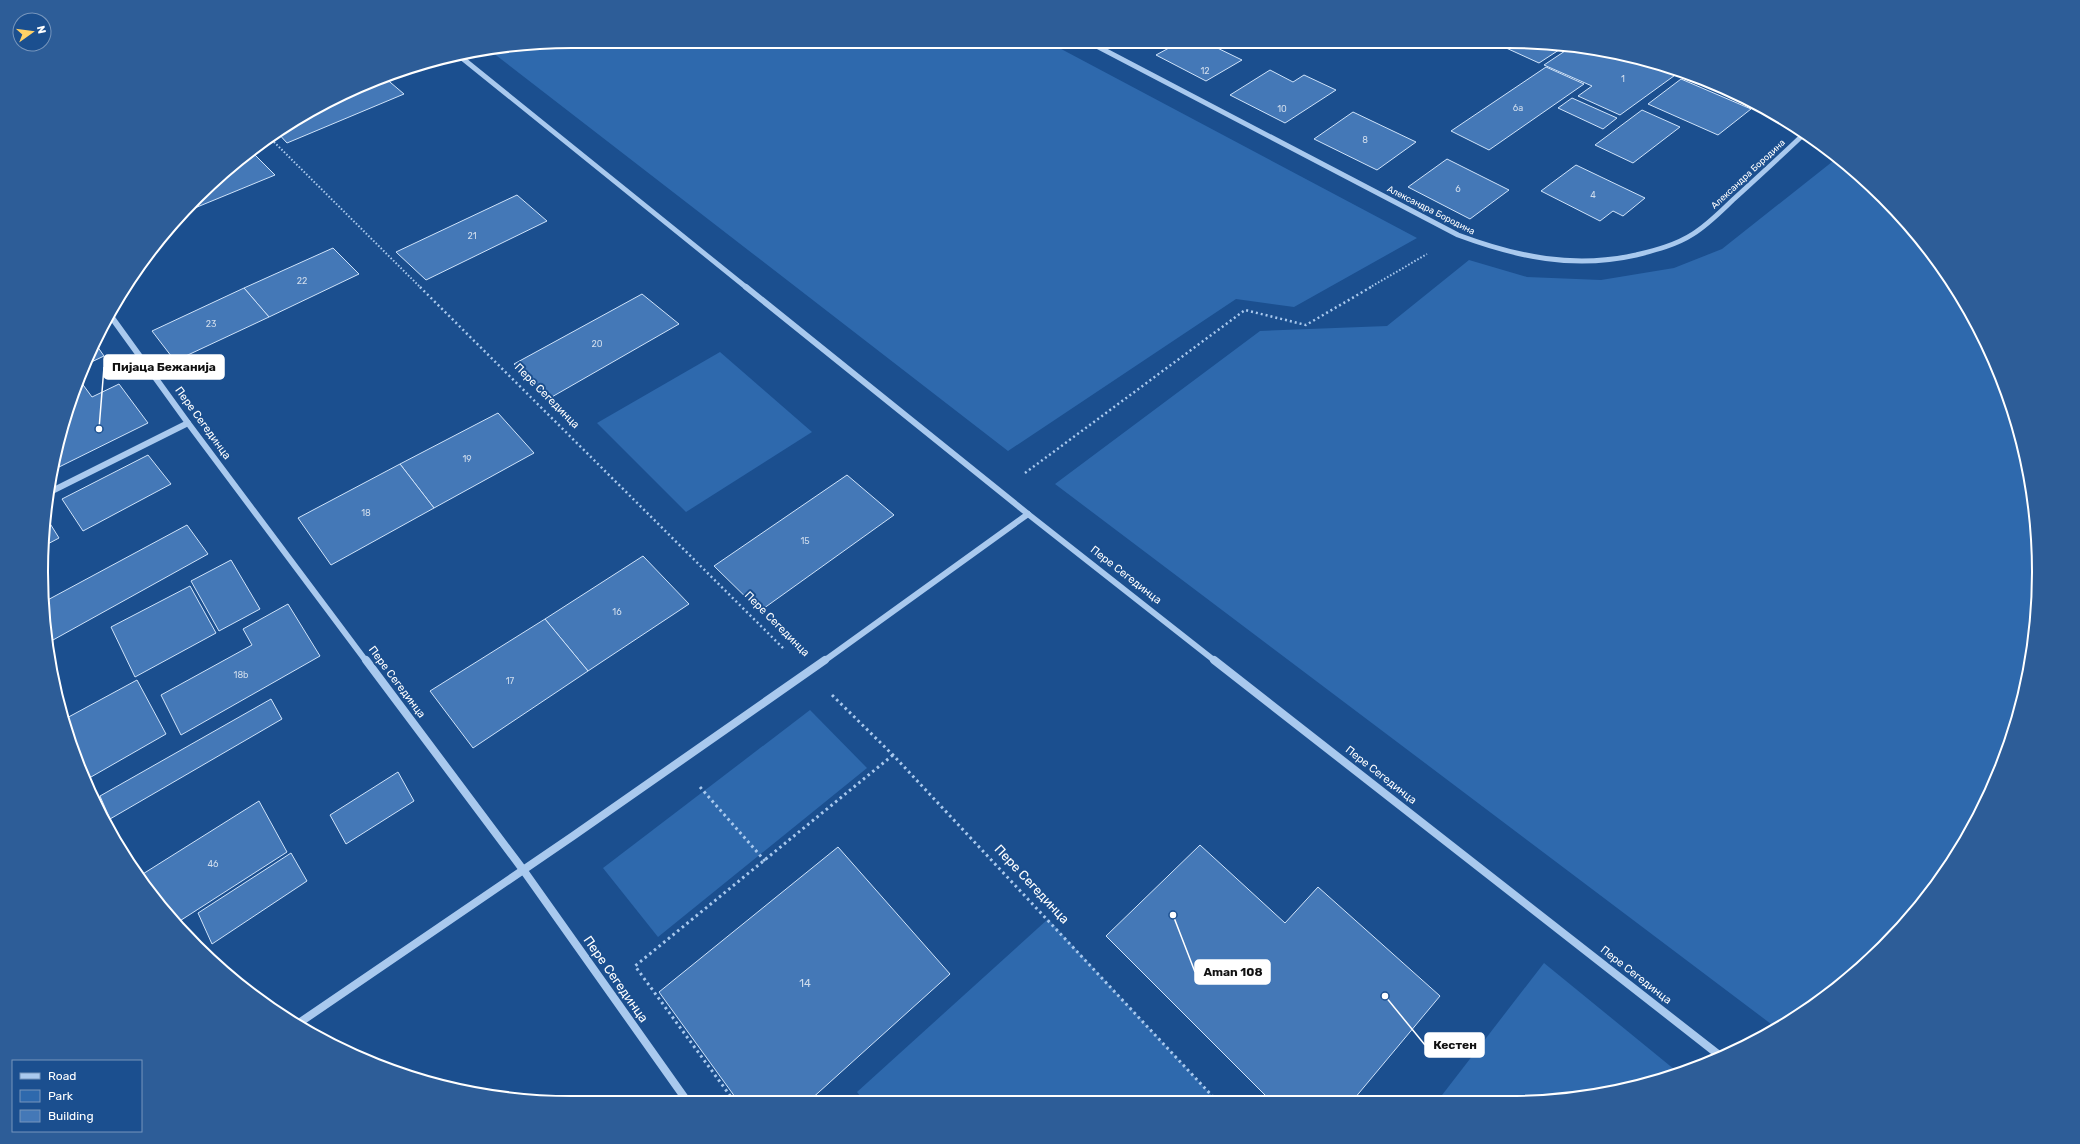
<svg xmlns="http://www.w3.org/2000/svg" width="2080" height="1144" font-family="Rubik,sans-serif">
  <style>
    .green { fill: #2e69ad }
    .building { fill: #4478b7; stroke: #cfe3fa }
    .lines { fill: none; stroke-linecap: round; stroke-linejoin: round }
    .path-far2 { stroke: #a9c9ee; stroke-width: 2; stroke-dasharray: 1.5 2; stroke-linecap: butt }
    .path-far1 { stroke: #a9c9ee; stroke-width: 2.5; stroke-dasharray: 2 3; stroke-linecap: butt }
    .path { stroke: #a9c9ee; stroke-width: 3; stroke-dasharray: 2.5 3.5; stroke-linecap: butt }
    .minor-far2 { stroke: #a9c9ee; stroke-width: 5 }
    .minor-far1 { stroke: #a9c9ee; stroke-width: 6 }
    .minor { stroke: #a9c9ee; stroke-width: 8 }
    .labels { text-anchor: middle; dominant-baseline: central; stroke-width: 4; stroke-linejoin: round; paint-order: stroke }
    .number-label { font-size: 9px; fill: #d0dded }
    .far-street-label { font-size: 9px; fill: #fff; stroke: #1b4f8f }
    .street-label { font-size: 11px; fill: #fff; stroke: #1b4f8f }
    .near-number-label { font-size: 11px; fill: #d0dded }
    .near-street-label { font-size: 13px; fill: #fff; stroke: #1b4f8f }
    .rim { fill: none; stroke: #fff; stroke-width: 2 }
    .leader { fill: none; stroke: #fff; stroke-width: 1.5 }
    .callout-dot { fill: #fff; stroke: #1b4f8f; stroke-width: 1.5 }
    .callout { fill: #fff; stroke: #fff; stroke-width: 1.5 }
    .callout-label { font-size: 12px; text-anchor: middle; font-weight: bold; fill: #111 }
  </style>
  <rect width="100%" height="100%" fill="#1b4f8f"/>
  <g class="green">
    <path d="M 572,41 L 1048,42 L 1417,238 L 1294,307 L 1236,299 L 1008,451 L 488,49 Z"/>
    <path d="M 1837,158 L 1858,173 L 1929,249 L 1984,337 L 2021,434 L 2038,537 L 2034,641 L 2011,742 L 1968,837 L 1884,947 L 1803,1014 L 1775,1027 L 1055,484 L 1260,331 L 1387,326 L 1469,260 L 1527,277 L 1601,280 L 1674,268 L 1722,249 Z"/>
    <path d="M 720,352 L 812,432 L 686,512 L 597,423 Z"/>
    <path d="M 810,710 L 867,768 L 658,937 L 603,868 Z"/>
    <path d="M 1048,919 L 1216,1100 L 864,1101 L 857,1092 Z"/>
    <path d="M 1544,963 L 1680,1074 L 1577,1098 L 1439,1099 Z"/>
  </g>
  <g class="building">
    <path d="M 1180,42 L 1205,42 L 1242,60 L 1206,81 L 1156,55 Z"/>
    <path d="M 1493,42 L 1543,42 L 1565,46 L 1539,63 Z"/>
    <path d="M 1571,47 L 1646,59 L 1678,73 L 1620,115 L 1578,96 L 1592,86 L 1544,65 Z"/>
    <path d="M 1546,67 L 1584,84 L 1489,150 L 1451,131 Z"/>
    <path d="M 1270,70 L 1293,82 L 1304,75 L 1336,90 L 1285,123 L 1230,95 Z"/>
    <path d="M 384,77 L 404,94 L 287,143 L 277,132 L 307,112 Z"/>
    <path d="M 1681,79 L 1751,109 L 1718,135 L 1648,104 Z"/>
    <path d="M 1572,98 L 1617,118 L 1603,129 L 1558,108 Z"/>
    <path d="M 1642,110 L 1680,127 L 1633,163 L 1595,145 Z"/>
    <path d="M 1353,112 L 1416,142 L 1377,170 L 1314,139 Z"/>
    <path d="M 250,150 L 275,175 L 185,212 L 184,211 Z"/>
    <path d="M 1447,159 L 1509,190 L 1470,219 L 1408,187 Z"/>
    <path d="M 1576,165 L 1645,198 L 1623,216 L 1613,211 L 1600,221 L 1541,191 Z"/>
    <path d="M 517,195 L 547,221 L 426,280 L 396,252 Z"/>
    <path d="M 333,248 L 359,274 L 269,317 L 244,288 Z"/>
    <path d="M 244,288 L 269,317 L 175,361 L 152,331 Z"/>
    <path d="M 642,294 L 679,324 L 550,398 L 514,364 Z"/>
    <path d="M 95,343 L 104,356 L 83,366 Z"/>
    <path d="M 78,378 L 92,397 L 119,384 L 148,423 L 53,470 L 59,435 Z"/>
    <path d="M 498,413 L 534,453 L 434,508 L 400,464 Z"/>
    <path d="M 148,455 L 171,484 L 83,531 L 62,499 Z"/>
    <path d="M 400,464 L 434,508 L 331,565 L 298,518 Z"/>
    <path d="M 847,475 L 894,515 L 760,611 L 714,566 Z"/>
    <path d="M 46,517 L 59,538 L 42,547 L 42,537 Z"/>
    <path d="M 187,525 L 208,554 L 53,640 L 45,625 L 42,603 Z"/>
    <path d="M 643,556 L 689,604 L 588,671 L 545,619 Z"/>
    <path d="M 231,560 L 260,609 L 219,631 L 191,581 Z"/>
    <path d="M 190,586 L 216,633 L 135,677 L 111,627 Z"/>
    <path d="M 288,604 L 320,656 L 181,735 L 161,695 L 252,645 L 243,629 Z"/>
    <path d="M 545,619 L 588,671 L 473,748 L 430,691 Z"/>
    <path d="M 137,680 L 166,734 L 84,781 L 63,720 Z"/>
    <path d="M 271,699 L 282,719 L 110,819 L 100,796 Z"/>
    <path d="M 398,772 L 414,801 L 346,844 L 330,815 Z"/>
    <path d="M 259,801 L 287,852 L 175,924 L 138,877 Z"/>
    <path d="M 1200,845 L 1285,923 L 1318,887 L 1440,996 L 1354,1099 L 1269,1099 L 1106,936 Z"/>
    <path d="M 838,847 L 950,974 L 809,1101 L 738,1101 L 659,992 Z"/>
    <path d="M 291,853 L 307,881 L 212,944 L 198,913 Z"/>
  </g>
  <g class="lines">
    <g class="path-far2">
      <path d="M 269,137 L 421,288"/>
      <path d="M 1369,288 L 1427,254"/>
    </g>
    <g class="path-far1">
      <path d="M 420,287 L 785,650"/>
      <path d="M 1025,473 L 1245,310 L 1306,325 L 1371,287"/>
    </g>
    <g class="path">
      <path d="M 832,695 L 893,755 L 1216,1100"/>
      <path d="M 700,787 L 765,861"/>
      <path d="M 734,1101 L 635,966 L 893,755"/>
    </g>
    <g class="minor-far2">
      <path d="M 1089,42 L 1458,235 C 1517,257 1574,269 1636,255 C 1656,250 1676,245 1693,234 C 1709,224 1721,211 1735,198 C 1758,177 1781,156 1804,134"/>
      <path d="M 457,54 L 747,288"/>
    </g>
    <g class="minor-far1">
      <path d="M 746,287 L 1028,514 L 1215,661"/>
      <path d="M 110,315 L 188,423 L 366,661"/>
      <path d="M 50,492 L 188,423"/>
      <path d="M 824,661 L 1028,514"/>
    </g>
    <g class="minor">
      <path d="M 366,660 L 524,871 L 687,1101"/>
      <path d="M 1214,660 L 1719,1055"/>
      <path d="M 296,1025 L 573,836 L 825,660"/>
    </g>
  </g>
  <g class="labels">
    <g class="number-label">
      <text x="1205" y="71">12</text>
      <text x="1623" y="79">1</text>
      <text x="1518" y="108">6a</text>
      <text x="1282" y="109">10</text>
      <text x="1365" y="140">8</text>
      <text x="1458" y="189">6</text>
      <text x="1593" y="195">4</text>
      <text x="472" y="236">21</text>
      <text x="302" y="281">22</text>
      <text x="211" y="324">23</text>
      <text x="597" y="344">20</text>
      <text x="467" y="459">19</text>
      <text x="366" y="513">18</text>
      <text x="805" y="541">15</text>
      <text x="617" y="612">16</text>
      <text x="241" y="675">18b</text>
      <text x="510" y="681">17</text>
      <text x="213" y="864">46</text>
    </g>
    <g class="far-street-label">
      <text transform="translate(1748 174) rotate(-43)">Александра Бородина</text>
      <text transform="translate(1431 210) rotate(27)">Александра Бородина</text>
    </g>
    <g class="street-label">
      <text transform="translate(547 396) rotate(45)">Пере Сегединца</text>
      <text transform="translate(203 423) rotate(54)">Пере Сегединца</text>
      <text transform="translate(1126 575) rotate(38)">Пере Сегединца</text>
      <text transform="translate(777 624) rotate(45)">Пере Сегединца</text>
      <text transform="translate(397 682) rotate(53)">Пере Сегединца</text>
      <text transform="translate(1381 775) rotate(38)">Пере Сегединца</text>
      <text transform="translate(1636 975) rotate(38)">Пере Сегединца</text>
    </g>
    <g class="near-number-label">
      <text x="805" y="983">14</text>
    </g>
    <g class="near-street-label">
      <text transform="translate(1032 884) rotate(47)">Пере Сегединца</text>
      <text transform="translate(616 979) rotate(55)">Пере Сегединца</text>
    </g>
  </g>
  <path d="M0 0H2080V1144H0ZM572 48H1508A524 524 0 0 1 2032 572V572A524 524 0 0 1 1508 1096H572A524 524 0 0 1 48 572V572A524 524 0 0 1 572 48Z" fill="#2d5d98" fill-rule="evenodd"/>
  <path class="rim" d="M572 48H1508A524 524 0 0 1 2032 572V572A524 524 0 0 1 1508 1096H572A524 524 0 0 1 48 572V572A524 524 0 0 1 572 48Z"/>
  <path class="leader" d="M99 429L104 367M1173 915L1195 972M1385 996L1425 1045"/>
  <g class="callout-dot">
    <circle cx="99" cy="429" r="4"/>
    <circle cx="1173" cy="915" r="4"/>
    <circle cx="1385" cy="996" r="4"/>
  </g>
  <g class="callout">
    <rect x="104" y="355" width="120" height="24" rx="4"/>
    <rect x="1195" y="960" width="75" height="24" rx="4"/>
    <rect x="1425" y="1033" width="59" height="24" rx="4"/>
  </g>
  <g class="callout-label">
    <text x="164" y="371">Пијаца Бежанија</text>
    <text x="1233" y="976">Aman 108</text>
    <text x="1455" y="1049">Кестен</text>
  </g>
  <rect x="12" y="1060" width="130" height="72" fill="#1b4f8f" stroke="#7695bc"/>
  <rect x="20" y="1073" width="20" height="6" fill="#a9c9ee" stroke="#7695bc"/>
  <text x="48" y="1080" font-size="12" fill="#ffffff">Road</text>
  <rect x="20" y="1090" width="20" height="12" fill="#2e69ad" stroke="#7695bc"/>
  <text x="48" y="1100" font-size="12" fill="#ffffff">Park</text>
  <rect x="20" y="1110" width="20" height="12" fill="#4478b7" stroke="#7695bc"/>
  <text x="48" y="1120" font-size="12" fill="#ffffff">Building</text>
  <g transform="translate(32 32) rotate(76)"><circle r="19" fill="#1b4f8f" stroke="#7695bc"/>
  <path d="M0-3L7 15L0 10L-7 15Z" fill="#ffd166"/>
  <text y="-6" font-size="11" font-weight="bold" text-anchor="middle" fill="#ffffff">N</text>
  </g>
</svg>
